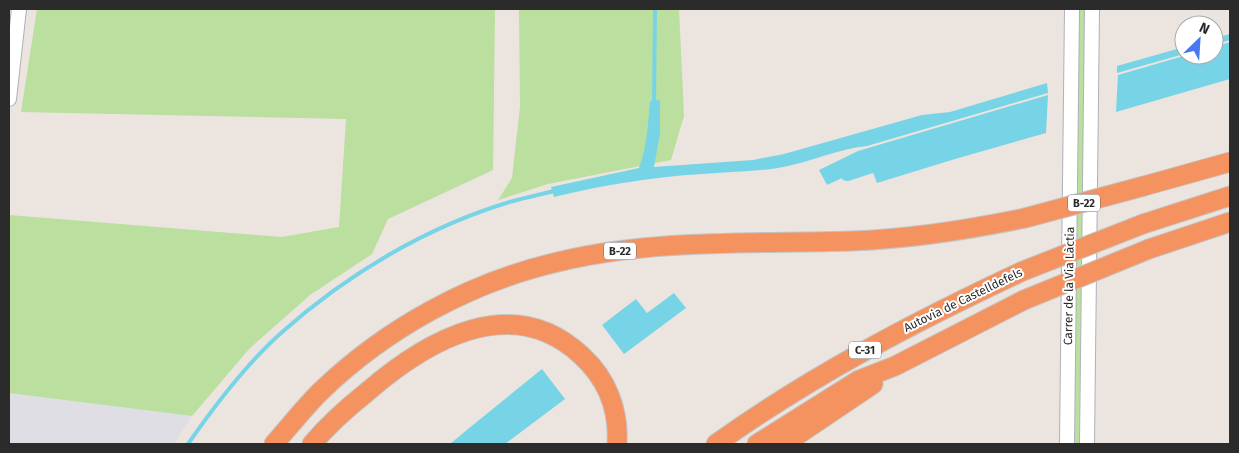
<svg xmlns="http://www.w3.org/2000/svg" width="1239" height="453" font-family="'Fira Sans',sans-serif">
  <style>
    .industrial { fill: #dfdee5 }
    .green { fill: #badf9e }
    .water { fill: #77d4e7 }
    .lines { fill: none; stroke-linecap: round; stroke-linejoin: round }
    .stream { stroke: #77d4e7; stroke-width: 4 }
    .canal { stroke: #77d4e7; stroke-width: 14 }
    .minor-casing { stroke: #aeb1ba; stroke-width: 16 }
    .highway-casing { stroke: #c4c4c4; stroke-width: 21 }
    .minor { stroke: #fff; stroke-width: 14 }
    .highway { stroke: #f49260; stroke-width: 19 }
    .highway-bridge-casing { stroke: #c4c4c4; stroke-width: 21; stroke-linecap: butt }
    .highway-bridge { stroke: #f49260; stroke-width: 19 }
    .labels { text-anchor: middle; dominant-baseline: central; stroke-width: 4; stroke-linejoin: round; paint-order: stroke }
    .shield { fill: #fff; stroke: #6b6b6b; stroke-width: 1 }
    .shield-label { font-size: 11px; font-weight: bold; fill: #2b2b2b }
    .street-label { font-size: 12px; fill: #2b2b2b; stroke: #fff }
  </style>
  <rect width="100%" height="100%" fill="#ece4de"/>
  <path class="industrial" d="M 9,393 L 192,416 L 174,444 L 9,444 Z"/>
  <g class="green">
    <path d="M 37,9 L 495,9 L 493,170 L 388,219 L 372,254 L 310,295 L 250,348 L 192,416 L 9,393 L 9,215 L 282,237 L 339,227 L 346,119 L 21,112 Z"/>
    <path d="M 519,9 L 679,9 L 684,116 L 671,160 L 548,184 L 498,200 L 512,178 L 520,107 Z"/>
    <path d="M 1079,9 L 1085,9 L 1079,444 L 1074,444 Z"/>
  </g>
  <g class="water">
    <path d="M 1230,34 L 1230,40 L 1214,45 L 1214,38 Z"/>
    <path d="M 1230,42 L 1230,79 L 1116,112 L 1118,75 L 1187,55 L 1214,55 L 1214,47 Z"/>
    <path d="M 1184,47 L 1184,54 L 1117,73 L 1117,66 Z"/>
    <path d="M 1047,83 L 1048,93 L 867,146 C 837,149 808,163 778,168 C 753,172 727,172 702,174 C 652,177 603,185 554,197 L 551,187 L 639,168 C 647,146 648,124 650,101 L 660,100 L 660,133 L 654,167 L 753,160 L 784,154 L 922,115 L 950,112 Z"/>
    <path d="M 1048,95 L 1046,133 L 955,159 L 877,183 L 870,165 L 827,185 L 819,170 L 858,151 Z"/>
    <path d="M 674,293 L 686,308 L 624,354 L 602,325 L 636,299 L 647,313 Z"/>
    <path d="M 542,369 L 565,399 L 505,444 L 450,444 L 468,429 Z"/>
  </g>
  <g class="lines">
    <g class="stream">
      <path d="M 654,104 L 655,9"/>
      <path d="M 188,444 C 215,405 245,365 281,333 C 347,274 428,226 513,201 C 528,197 543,194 558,190"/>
    </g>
    <path class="canal" d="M 847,174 L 887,161"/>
    <g class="minor-casing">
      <g id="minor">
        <path d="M 9,99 L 19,9"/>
        <path d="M 1067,444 L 1072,9"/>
        <path d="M 1087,444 L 1092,9"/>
      </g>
    </g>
    <g class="highway-casing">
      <g id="highway">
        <path d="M 1144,186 L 1230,162"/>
        <path d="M 1143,224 L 1230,196"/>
        <path d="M 1149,249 L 1230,222"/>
        <path d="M 274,444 C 289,427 304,408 320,392 C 386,328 472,281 562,261 C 656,239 754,244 851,241 C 910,239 967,230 1025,218"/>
        <path d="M 312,444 C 328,425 347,408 367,392 C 426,341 512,290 582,356 C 607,379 619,410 617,444"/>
        <path d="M 716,444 C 811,376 916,321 1023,271"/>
        <path d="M 757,444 L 859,380 L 895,366 L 1024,300"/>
        <path d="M 784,444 L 873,384"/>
      </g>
    </g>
    <use href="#minor" class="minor"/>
    <use href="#highway" class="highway"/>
    <g class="highway-bridge-casing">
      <g id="highway-bridge">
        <path d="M 1025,218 L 1144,186"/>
        <path d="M 1023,271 L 1143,224"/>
        <path d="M 1024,300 L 1149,249"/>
      </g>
    </g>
    <use href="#highway-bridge" class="highway-bridge"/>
  </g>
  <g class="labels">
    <g class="shield">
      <rect x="1068" y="194.5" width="32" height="17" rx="4"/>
      <rect x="604" y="242.5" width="32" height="17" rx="4"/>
      <rect x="849" y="341.5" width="32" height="17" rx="4"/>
    </g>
    <g class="shield-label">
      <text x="1084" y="203">B-22</text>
      <text x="620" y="251">B-22</text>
      <text x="865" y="350">C-31</text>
    </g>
    <g class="street-label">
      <text transform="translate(1069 286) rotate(-89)">Carrer de la Via Làctia</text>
      <text transform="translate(963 300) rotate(-26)">Autovia de Castelldefels</text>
    </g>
  </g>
  <rect width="1239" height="453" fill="none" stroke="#2b2b2b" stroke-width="20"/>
  <g transform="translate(1199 40) rotate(25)"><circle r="24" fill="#ffffff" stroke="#aaaaaa"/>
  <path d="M0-4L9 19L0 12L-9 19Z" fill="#4878ee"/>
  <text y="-8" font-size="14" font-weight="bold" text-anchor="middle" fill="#2b2b2b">N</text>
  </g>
</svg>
